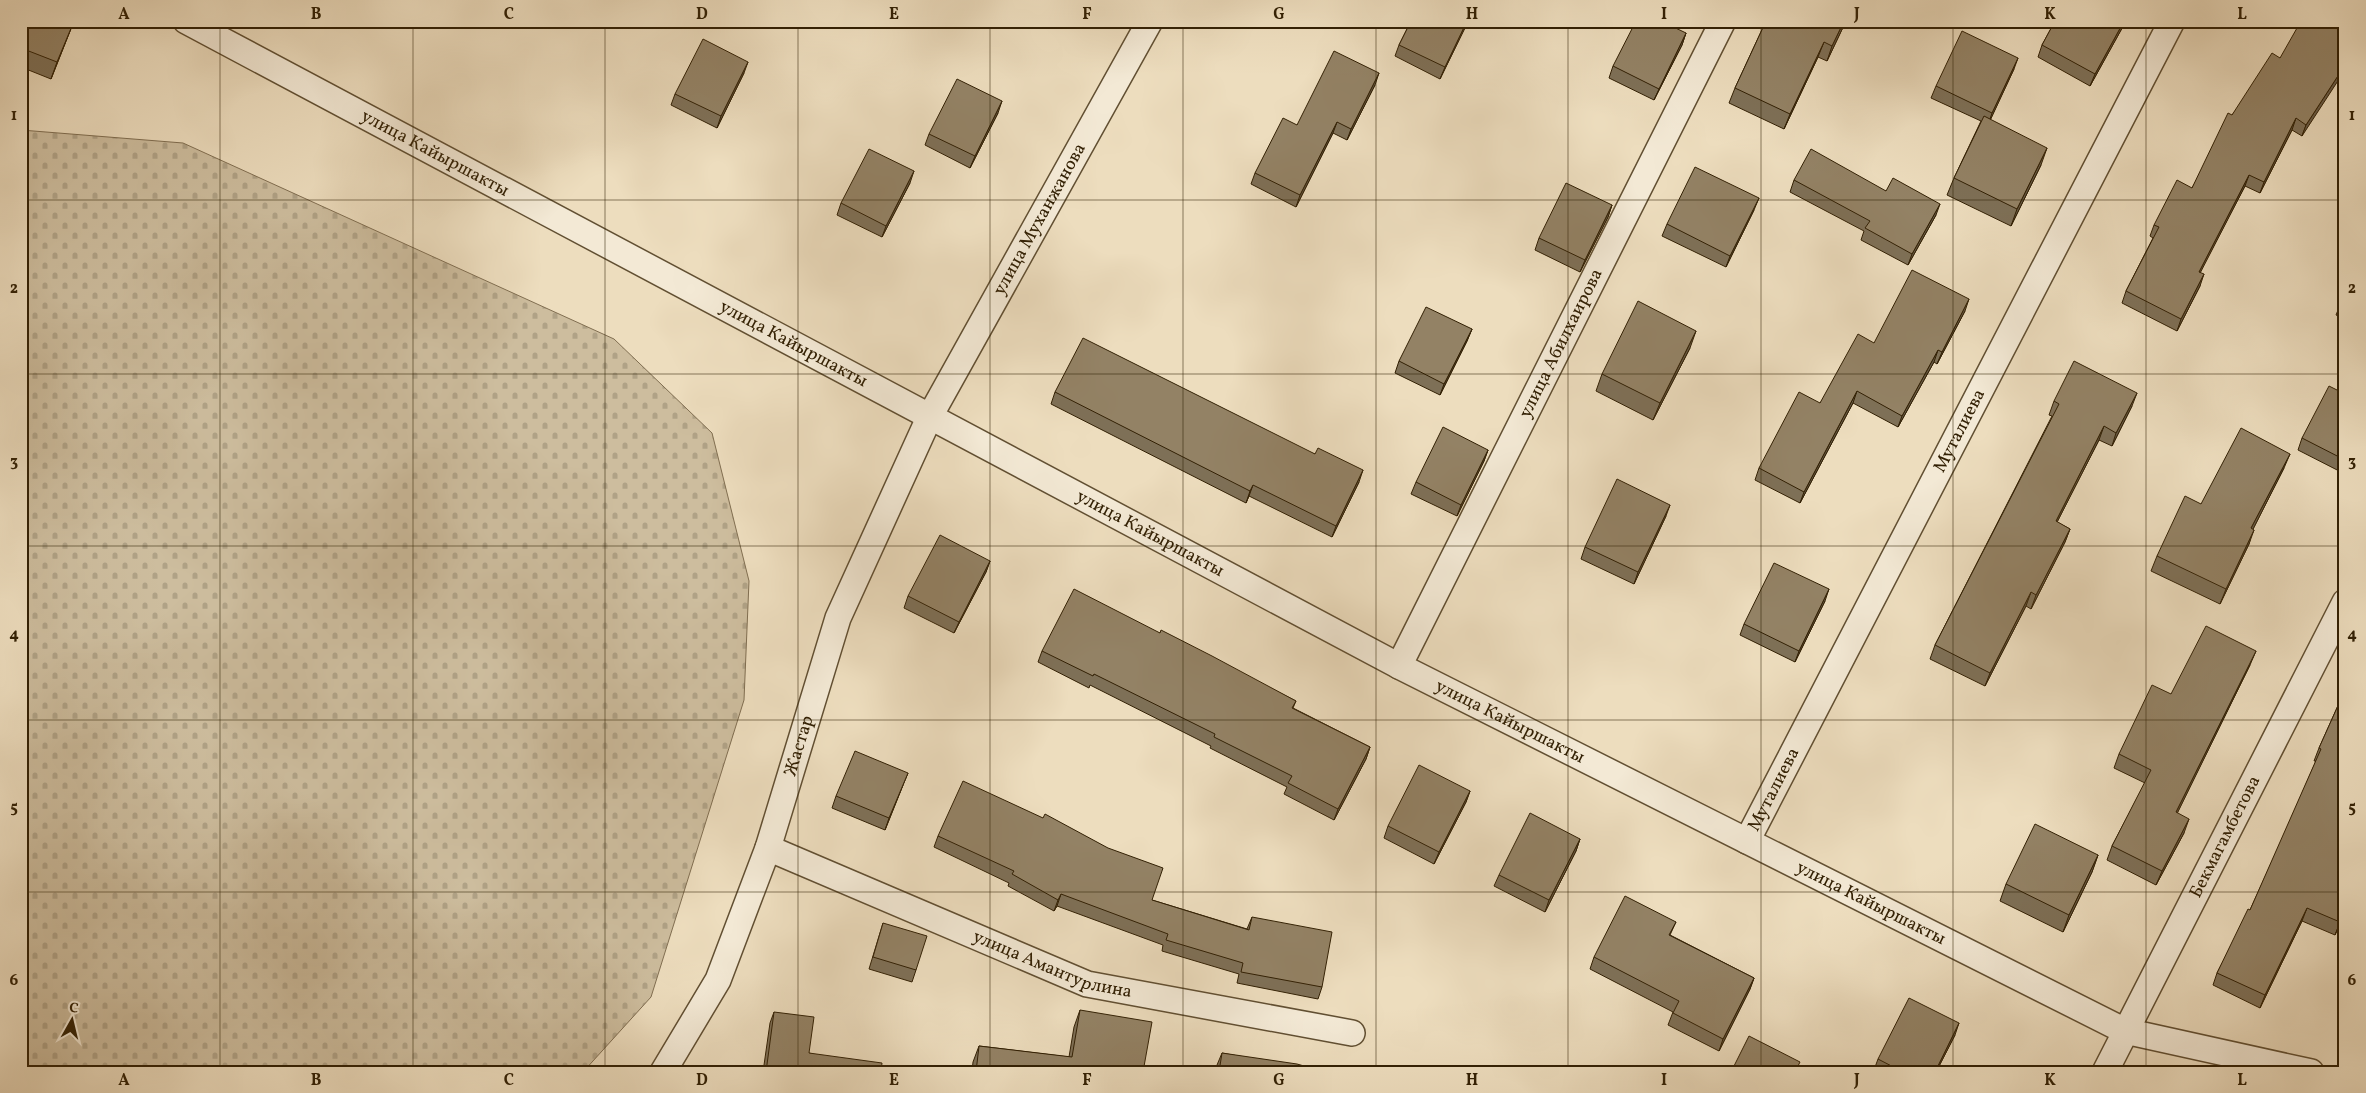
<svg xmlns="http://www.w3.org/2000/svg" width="2366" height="1093" font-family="Vollkorn,serif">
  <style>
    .cemetery { fill: url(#cemetery-stones); stroke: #806e51 }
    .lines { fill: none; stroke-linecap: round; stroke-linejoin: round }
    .street-casing { stroke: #614f32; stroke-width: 28 }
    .street { stroke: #f3e9d5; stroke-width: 25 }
    .wall { fill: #7e7057; stroke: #322004 }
    .shaded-wall { fill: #675b47; stroke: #322004 }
    .building { fill: #938265; stroke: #322004 }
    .grid { fill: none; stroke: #322004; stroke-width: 1; stroke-opacity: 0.55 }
    .labels { text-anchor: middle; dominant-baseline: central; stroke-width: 4; stroke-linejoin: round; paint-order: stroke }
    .street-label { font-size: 18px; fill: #322004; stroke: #f3e9d5 }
    .neatline { fill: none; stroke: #322004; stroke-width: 2 }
    .grid-label { font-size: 16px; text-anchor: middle; font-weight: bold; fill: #322004 }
  </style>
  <defs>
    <pattern id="cemetery-stones" width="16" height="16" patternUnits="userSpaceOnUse" patternTransform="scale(1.25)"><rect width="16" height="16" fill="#cdbd9e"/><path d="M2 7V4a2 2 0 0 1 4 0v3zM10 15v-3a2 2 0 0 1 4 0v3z" fill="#b0a286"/></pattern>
  </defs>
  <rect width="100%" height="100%" fill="#edddbe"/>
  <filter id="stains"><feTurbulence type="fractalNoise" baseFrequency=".004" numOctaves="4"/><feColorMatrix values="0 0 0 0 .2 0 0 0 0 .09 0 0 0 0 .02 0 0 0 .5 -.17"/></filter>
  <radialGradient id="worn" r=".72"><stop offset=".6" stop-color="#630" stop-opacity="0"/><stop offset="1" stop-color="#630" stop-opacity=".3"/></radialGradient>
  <path class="cemetery" d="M 21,130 L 183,143 L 614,339 L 712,433 L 749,581 L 744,700 L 651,997 L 583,1072 L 21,1072 Z"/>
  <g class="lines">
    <g class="street-casing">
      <g id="street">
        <path id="s1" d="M 186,21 L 1399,666 L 2125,1031 L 2311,1072"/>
        <path id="s2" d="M 1399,666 L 1723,21"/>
        <path id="s3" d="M 1747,841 L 2172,21"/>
        <path id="s4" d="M 768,848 L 1087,984 L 1352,1033"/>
        <path id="s5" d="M 663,1072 L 718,980 L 768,848 L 838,618 L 929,418 L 1150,21"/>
        <path id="s6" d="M 2105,1072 L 2345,602"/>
      </g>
    </g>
    <use href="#street" class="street"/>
  </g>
  <g class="wall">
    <path d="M 21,21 L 74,21 L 51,79 L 21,67 Z"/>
    <path d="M 539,21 L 551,21 L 548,26 Z"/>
    <path d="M 1411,21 L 1468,21 L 1440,79 L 1395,56 L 1399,45 Z"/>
    <path d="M 1766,21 L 1846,21 L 1827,61 L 1818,57 L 1784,129 L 1729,103 L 1735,88 Z"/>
    <path d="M 2055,21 L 2129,21 L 2128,22 L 2126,21 L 2090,86 L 2038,57 L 2042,45 Z"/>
    <path d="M 2345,21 L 2302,136 L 2292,130 L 2260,193 L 2245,186 L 2200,272 L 2200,286 L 2177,331 L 2122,303 L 2126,291 L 2153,238 L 2150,236 L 2154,225 L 2192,188 L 2232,115 L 2280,58 Z"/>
    <path d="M 1686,33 L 1682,45 L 1654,100 L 1609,78 L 1613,66 Z"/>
    <path d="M 2014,69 L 1990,120 L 2041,165 L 2011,226 L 1947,195 L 1954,178 L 1981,121 L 1931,98 L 1936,86 Z"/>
    <path d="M 744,73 L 717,128 L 671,105 L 675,94 Z"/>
    <path d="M 1375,85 L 1347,140 L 1333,133 L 1296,207 L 1251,184 L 1255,173 L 1297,125 Z"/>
    <path d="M 998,113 L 970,168 L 925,145 L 929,134 Z"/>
    <path d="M 1794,180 L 1886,191 L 1936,215 L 1908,265 L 1861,240 L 1864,231 L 1790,192 Z"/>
    <path d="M 910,183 L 882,237 L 837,215 L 841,203 Z"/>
    <path d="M 1612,205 L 1608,217 L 1580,272 L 1535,250 L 1539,238 Z"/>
    <path d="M 1754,210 L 1726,267 L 1662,236 L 1667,224 Z"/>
    <path d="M 2345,293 L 2345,319 L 2336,315 Z"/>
    <path d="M 1965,311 L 1937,364 L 1934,362 L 1898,427 L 1853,403 L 1800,503 L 1755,480 L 1759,468 L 1820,403 L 1874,343 Z"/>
    <path d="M 1472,329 L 1467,341 L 1440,395 L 1395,373 L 1399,361 Z"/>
    <path d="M 1690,348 L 1653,420 L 1596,391 L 1602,374 Z"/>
    <path d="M 1055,392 L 1315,454 L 1359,482 L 1332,537 L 1249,496 L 1246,503 L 1051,404 Z"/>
    <path d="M 2345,394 L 2345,474 L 2298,450 L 2302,438 Z"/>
    <path d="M 2054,401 L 2132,406 L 2112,446 L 2099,440 L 2057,522 L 2070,529 L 2065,542 L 2031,609 L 2026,606 L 1985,686 L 1930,659 L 1935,645 L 2052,416 L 2049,415 Z"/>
    <path d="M 1488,450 L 1484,461 L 1457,516 L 1411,494 L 1416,482 Z"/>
    <path d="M 2284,468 L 2253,529 L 2249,544 L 2220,604 L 2151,571 L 2157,556 L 2201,504 Z"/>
    <path d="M 1666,516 L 1634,584 L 1581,559 L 1585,547 Z"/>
    <path d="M 990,561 L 986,572 L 954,633 L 904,608 L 908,596 Z"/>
    <path d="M 1825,601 L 1795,662 L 1740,635 L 1744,624 Z"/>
    <path d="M 1160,633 L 1296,701 L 1293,708 L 1370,747 L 1366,759 L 1334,820 L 1284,794 L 1287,787 L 1210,748 L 1211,746 L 1090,685 L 1089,688 L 1038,662 L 1042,651 Z"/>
    <path d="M 2250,665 L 2177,813 L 2184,833 L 2156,885 L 2107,860 L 2112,846 L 2145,783 L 2114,768 L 2119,754 L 2171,694 Z"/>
    <path d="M 2345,690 L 2345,852 L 2342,859 L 2345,912 L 2335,935 L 2302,921 L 2260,1008 L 2213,985 L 2217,973 L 2250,910 L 2284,835 L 2316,761 L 2314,761 L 2319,748 Z"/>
    <path d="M 903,785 L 885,830 L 832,808 L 836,796 Z"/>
    <path d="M 1470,791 L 1466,802 L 1434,864 L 1384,838 L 1388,826 Z"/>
    <path d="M 938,836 L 1152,900 L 1247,929 L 1252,917 L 1322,987 L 1318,999 L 1237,983 L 1239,974 L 1162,951 L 1163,945 L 1057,906 L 1054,911 L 1008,886 L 1009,883 L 934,847 Z"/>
    <path d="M 1580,839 L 1576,851 L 1545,912 L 1494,886 L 1499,875 Z"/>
    <path d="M 2098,855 L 2092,872 L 2063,932 L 2000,901 L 2006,884 Z"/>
    <path d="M 1676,922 L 1670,935 L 1754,978 L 1750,989 L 1719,1051 L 1668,1025 L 1673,1012 L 1590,969 L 1594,957 Z"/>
    <path d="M 883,923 L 916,970 L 912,982 L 869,969 Z"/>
    <path d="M 1080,1010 L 1143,1072 L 972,1072 L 973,1062 L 979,1046 L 1069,1057 L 1074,1027 Z"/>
    <path d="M 774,1012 L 809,1053 L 881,1072 L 763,1072 L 770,1023 Z"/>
    <path d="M 1955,1035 L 1936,1072 L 1876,1072 L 1874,1070 L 1878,1059 Z"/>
    <path d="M 1222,1053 L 1325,1072 L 1216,1072 L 1217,1065 Z"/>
  </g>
  <g class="shaded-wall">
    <path d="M 74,21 L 51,79 L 57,62 Z"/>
    <path d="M 1467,21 L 1468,21 L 1467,24 L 1440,79 L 1445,67 Z"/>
    <path d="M 1844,21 L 1846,21 L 1827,61 L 1832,46 Z"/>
    <path d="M 2124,21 L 2126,21 L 2090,86 L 2095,74 Z"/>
    <path d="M 1686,33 L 1682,45 L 1654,100 L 1659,89 Z"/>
    <path d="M 1824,42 L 1818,57 L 1784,129 L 1790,114 Z"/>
    <path d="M 2018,58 L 2014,69 L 1988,125 L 1992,113 Z"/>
    <path d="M 748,62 L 744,73 L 717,128 L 721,116 Z"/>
    <path d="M 2345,65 L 2345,70 L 2302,136 L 2306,125 Z"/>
    <path d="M 1379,73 L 1375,85 L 1347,140 L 1351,129 Z"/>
    <path d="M 1002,101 L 998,113 L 970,168 L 975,156 Z"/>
    <path d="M 2296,118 L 2292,130 L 2260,193 L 2264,182 Z"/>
    <path d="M 1337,122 L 1333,133 L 1296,207 L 1300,195 Z"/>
    <path d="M 2047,148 L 2041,165 L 2011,226 L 2017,209 Z"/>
    <path d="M 914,171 L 910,183 L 882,237 L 886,226 Z"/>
    <path d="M 2249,175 L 2245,186 L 2195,283 L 2199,272 Z"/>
    <path d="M 1759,198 L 1754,210 L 1726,267 L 1730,256 Z"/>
    <path d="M 1940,204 L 1936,215 L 1908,265 L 1912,254 Z"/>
    <path d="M 1612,205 L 1608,217 L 1580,272 L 1585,260 Z"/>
    <path d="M 2204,274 L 2200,286 L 2177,331 L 2181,319 Z"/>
    <path d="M 1969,299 L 1965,311 L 1937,364 L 1942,352 Z"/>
    <path d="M 1472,329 L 1467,341 L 1440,395 L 1444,384 Z"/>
    <path d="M 1696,331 L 1690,348 L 1653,420 L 1660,403 Z"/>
    <path d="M 1938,350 L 1934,362 L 1898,427 L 1902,416 Z"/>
    <path d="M 1857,391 L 1853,403 L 1800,503 L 1804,492 Z"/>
    <path d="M 2137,393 L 2132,406 L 2112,446 L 2116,433 Z"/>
    <path d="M 2104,426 L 2099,440 L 2051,534 L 2056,521 Z"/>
    <path d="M 1488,450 L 1484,461 L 1457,516 L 1461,505 Z"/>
    <path d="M 2290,454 L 2284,468 L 2246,543 L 2251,528 Z"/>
    <path d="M 1363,470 L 1359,482 L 1332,537 L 1336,526 Z"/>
    <path d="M 1253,485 L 1249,496 L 1246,503 L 1250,491 Z"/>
    <path d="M 1670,505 L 1666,516 L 1634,584 L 1638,572 Z"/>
    <path d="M 2070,529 L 2065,542 L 2031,609 L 2036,595 Z"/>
    <path d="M 2254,530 L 2249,544 L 2220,604 L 2226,589 Z"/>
    <path d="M 990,561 L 986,572 L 954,633 L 959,622 Z"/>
    <path d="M 1829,589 L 1825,601 L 1795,662 L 1799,651 Z"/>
    <path d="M 2031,592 L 2026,606 L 1985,686 L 1990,673 Z"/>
    <path d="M 2256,651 L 2250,665 L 2171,826 L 2176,812 Z"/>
    <path d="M 1370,747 L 1366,759 L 1334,820 L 1338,809 Z"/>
    <path d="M 908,773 L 903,785 L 885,830 L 889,818 Z"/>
    <path d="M 1470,791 L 1466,802 L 1434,864 L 1439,852 Z"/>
    <path d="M 2189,819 L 2184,833 L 2156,885 L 2162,871 Z"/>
    <path d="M 1580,839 L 1576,851 L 1545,912 L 1549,900 Z"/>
    <path d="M 2098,855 L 2092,872 L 2063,932 L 2069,915 Z"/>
    <path d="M 1061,894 L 1057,906 L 1054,911 L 1058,900 Z"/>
    <path d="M 2307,908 L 2302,921 L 2260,1008 L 2265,995 Z"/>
    <path d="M 2345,910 L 2345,912 L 2335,935 L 2340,922 Z"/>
    <path d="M 1754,978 L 1750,989 L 1719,1051 L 1723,1039 Z"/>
    <path d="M 1959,1023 L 1955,1035 L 1936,1072 L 1935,1072 Z"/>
  </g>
  <g class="building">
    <path d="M 21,21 L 74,21 L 57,62 L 21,48 Z"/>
    <path d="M 1411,21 L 1467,21 L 1445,67 L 1399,45 Z"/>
    <path d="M 1636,21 L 1661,21 L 1686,33 L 1659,89 L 1613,66 Z"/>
    <path d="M 1766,21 L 1844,21 L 1832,46 L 1824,42 L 1790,114 L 1735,88 Z"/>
    <path d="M 2055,21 L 2124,21 L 2095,74 L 2042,45 Z"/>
    <path d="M 2301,21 L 2345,21 L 2345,65 L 2306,125 L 2296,118 L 2264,182 L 2249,175 L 2199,272 L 2204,274 L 2181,319 L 2126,291 L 2159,227 L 2154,225 L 2177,180 L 2192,188 L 2228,113 L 2232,115 L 2272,53 L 2280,58 Z"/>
    <path d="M 1962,31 L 2018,58 L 1992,113 L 1936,86 Z"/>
    <path d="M 703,39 L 748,62 L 721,116 L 675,94 Z"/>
    <path d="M 1334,51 L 1379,73 L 1351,129 L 1337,122 L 1300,195 L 1255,173 L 1283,118 L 1297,125 Z"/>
    <path d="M 957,79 L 1002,101 L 975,156 L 929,134 Z"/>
    <path d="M 1984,116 L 2047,148 L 2017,209 L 1954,178 Z"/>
    <path d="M 869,149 L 914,171 L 886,226 L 841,203 Z"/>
    <path d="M 1811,149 L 1886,191 L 1893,178 L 1940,204 L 1912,254 L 1865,228 L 1870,221 L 1794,180 Z"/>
    <path d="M 1695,167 L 1759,198 L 1730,256 L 1667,224 Z"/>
    <path d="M 1566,183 L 1612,205 L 1585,260 L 1539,238 Z"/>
    <path d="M 1912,270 L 1969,299 L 1942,352 L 1938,350 L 1902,416 L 1857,391 L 1804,492 L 1759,468 L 1799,392 L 1820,403 L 1858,334 L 1874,343 Z"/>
    <path d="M 2345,293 L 2345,306 L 2340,303 Z"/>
    <path d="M 1638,301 L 1696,331 L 1660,403 L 1602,374 Z"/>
    <path d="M 1426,307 L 1472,329 L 1444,384 L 1399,361 Z"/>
    <path d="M 1083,338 L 1315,454 L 1318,448 L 1363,470 L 1336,526 L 1253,485 L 1250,491 L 1055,392 Z"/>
    <path d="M 2074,361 L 2137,393 L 2116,433 L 2104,426 L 2056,521 L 2070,529 L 2036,595 L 2031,592 L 1990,673 L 1935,645 L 2059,404 L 2054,401 Z"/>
    <path d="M 2329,386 L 2345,394 L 2345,460 L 2302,438 Z"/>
    <path d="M 1443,427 L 1488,450 L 1461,505 L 1416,482 Z"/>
    <path d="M 2241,428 L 2290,454 L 2251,528 L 2254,530 L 2226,589 L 2157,556 L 2185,496 L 2201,504 Z"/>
    <path d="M 1617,479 L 1670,505 L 1638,572 L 1585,547 Z"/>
    <path d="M 940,535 L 990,561 L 959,622 L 908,596 Z"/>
    <path d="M 1774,563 L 1829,589 L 1799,651 L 1744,624 Z"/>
    <path d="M 1074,589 L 1160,633 L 1161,630 L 1212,656 L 1296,701 L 1292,708 L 1370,747 L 1338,809 L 1288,783 L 1292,776 L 1214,737 L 1215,734 L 1094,674 L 1093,676 L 1042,651 Z"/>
    <path d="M 2206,626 L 2256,651 L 2176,812 L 2189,819 L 2162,871 L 2112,846 L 2151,770 L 2119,754 L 2152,685 L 2171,694 Z"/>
    <path d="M 2345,690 L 2345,849 L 2341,859 L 2345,860 L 2345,910 L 2340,922 L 2307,908 L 2265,995 L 2217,973 L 2248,909 L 2250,910 L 2321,749 L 2319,748 Z"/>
    <path d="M 855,751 L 908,773 L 889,818 L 836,796 Z"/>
    <path d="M 1419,765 L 1470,791 L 1439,852 L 1388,826 Z"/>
    <path d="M 963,781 L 1043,818 L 1045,814 L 1108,848 L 1163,868 L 1152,900 L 1249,930 L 1252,917 L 1332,932 L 1322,987 L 1241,972 L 1243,963 L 1166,940 L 1168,934 L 1061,894 L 1058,900 L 1012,874 L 1014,871 L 938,836 Z"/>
    <path d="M 1530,813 L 1580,839 L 1549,900 L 1499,875 Z"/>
    <path d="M 2035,824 L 2098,855 L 2069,915 L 2006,884 Z"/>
    <path d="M 1625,896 L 1676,922 L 1669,935 L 1754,978 L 1723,1039 L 1673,1013 L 1679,1001 L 1594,957 Z"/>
    <path d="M 883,923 L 927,936 L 916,970 L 873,957 Z"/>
    <path d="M 1909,998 L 1959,1023 L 1935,1072 L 1903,1072 L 1878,1059 Z"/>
    <path d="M 1080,1010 L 1152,1022 L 1143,1072 L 976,1072 L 979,1046 L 1072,1057 Z"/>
    <path d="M 774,1012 L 814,1017 L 809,1053 L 882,1063 L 881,1072 L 766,1072 Z"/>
    <path d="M 1749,1036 L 1800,1062 L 1795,1072 L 1731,1072 Z"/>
    <path d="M 1222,1053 L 1297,1064 L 1325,1072 L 1219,1072 Z"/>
  </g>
  <path class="grid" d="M 220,21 L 220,1072M 413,21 L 413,1072M 605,21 L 605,1072M 798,21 L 798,1072M 990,21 L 990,1072M 1183,21 L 1183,1072M 1376,21 L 1376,1072M 1568,21 L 1568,1072M 1761,21 L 1761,1072M 1953,21 L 1953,1072M 2146,21 L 2146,1072M 21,200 L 2345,200M 21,374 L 2345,374M 21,546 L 2345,546M 21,720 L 2345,720M 21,892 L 2345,892"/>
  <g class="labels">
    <g class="street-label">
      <text stroke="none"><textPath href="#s1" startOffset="282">улица Кайыршакты</textPath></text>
      <text stroke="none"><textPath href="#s5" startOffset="936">улица Муханжанова</textPath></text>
      <text stroke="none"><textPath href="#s2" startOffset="361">улица Абилхаирова</textPath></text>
      <text stroke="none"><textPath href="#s1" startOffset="688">улица Кайыршакты</textPath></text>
      <text stroke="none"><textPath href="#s3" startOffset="462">Муталиева</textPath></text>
      <text stroke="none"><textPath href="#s1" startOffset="1092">улица Кайыршакты</textPath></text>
      <text stroke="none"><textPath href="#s1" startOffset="1498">улица Кайыршакты</textPath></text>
      <text stroke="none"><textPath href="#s5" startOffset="355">Жастар</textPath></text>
      <text stroke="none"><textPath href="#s3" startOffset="58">Муталиева</textPath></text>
      <text stroke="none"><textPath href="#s6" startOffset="264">Бекмагамбетова</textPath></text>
      <text stroke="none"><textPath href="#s1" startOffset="1902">улица Кайыршакты</textPath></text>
      <text stroke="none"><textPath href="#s4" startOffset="308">улица Амантурлина</textPath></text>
    </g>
  </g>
  <rect width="2366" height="1093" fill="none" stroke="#edddbe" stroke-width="55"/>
  <g transform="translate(72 1020) rotate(8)" stroke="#f3e9d5" stroke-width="4" paint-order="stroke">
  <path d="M0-4L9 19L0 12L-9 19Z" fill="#322004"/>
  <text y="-8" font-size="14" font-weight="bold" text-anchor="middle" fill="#322004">С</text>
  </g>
  <rect x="28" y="28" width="2310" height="1038" class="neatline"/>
  <g class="grid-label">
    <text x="124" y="19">A</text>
    <text x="316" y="19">B</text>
    <text x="509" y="19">C</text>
    <text x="702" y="19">D</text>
    <text x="894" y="19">E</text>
    <text x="1087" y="19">F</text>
    <text x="1279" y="19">G</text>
    <text x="1472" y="19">H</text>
    <text x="1664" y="19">I</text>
    <text x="1857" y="19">J</text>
    <text x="2050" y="19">K</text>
    <text x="2242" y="19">L</text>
    <text x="14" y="120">1</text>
    <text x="2352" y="120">1</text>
    <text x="14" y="293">2</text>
    <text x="2352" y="293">2</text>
    <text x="14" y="466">3</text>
    <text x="2352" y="466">3</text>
    <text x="14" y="639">4</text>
    <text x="2352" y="639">4</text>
    <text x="14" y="812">5</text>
    <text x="2352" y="812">5</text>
    <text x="14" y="985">6</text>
    <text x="2352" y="985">6</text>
    <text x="124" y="1085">A</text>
    <text x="316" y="1085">B</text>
    <text x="509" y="1085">C</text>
    <text x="702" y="1085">D</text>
    <text x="894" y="1085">E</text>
    <text x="1087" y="1085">F</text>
    <text x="1279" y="1085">G</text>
    <text x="1472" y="1085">H</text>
    <text x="1664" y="1085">I</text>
    <text x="1857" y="1085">J</text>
    <text x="2050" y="1085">K</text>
    <text x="2242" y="1085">L</text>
  </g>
  <rect width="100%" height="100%" filter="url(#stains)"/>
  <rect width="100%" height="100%" fill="url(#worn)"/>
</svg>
